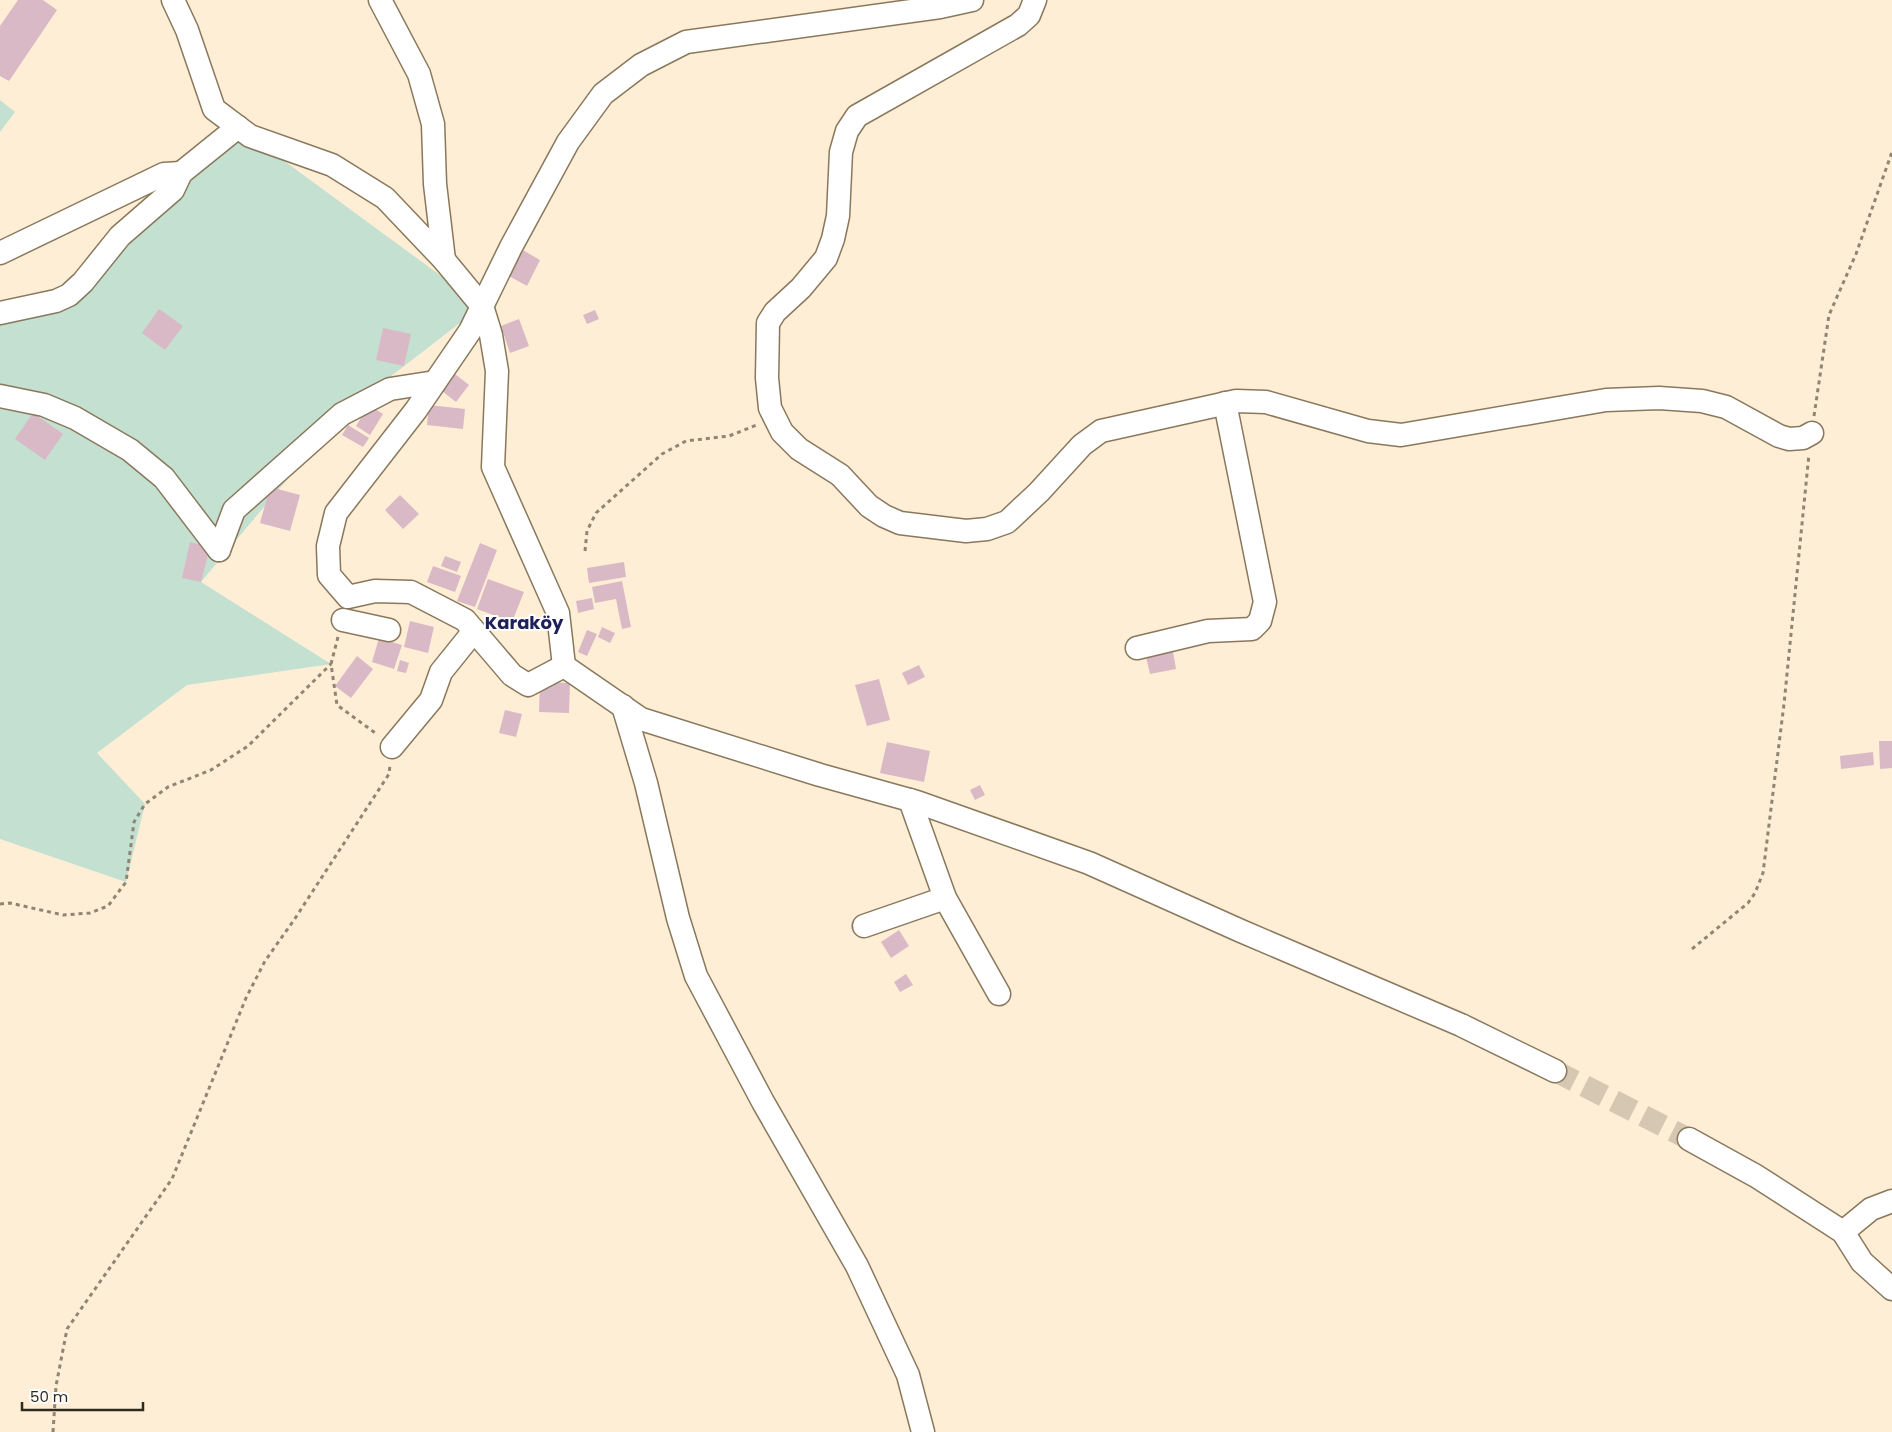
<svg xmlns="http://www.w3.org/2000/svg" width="1892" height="1432" font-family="Poppins,sans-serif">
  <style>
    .green { fill: #c3e0d1 }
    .building { fill: #dab9c6 }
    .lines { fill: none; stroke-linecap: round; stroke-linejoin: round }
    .minor-tunnel { stroke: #d5c7b1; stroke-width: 22; stroke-dasharray: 22 11; stroke-linecap: butt }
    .minor-casing { stroke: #89785c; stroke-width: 25 }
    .path { stroke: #908573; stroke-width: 3; stroke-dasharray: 4 4; stroke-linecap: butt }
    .minor { stroke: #fff; stroke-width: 22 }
    .labels { text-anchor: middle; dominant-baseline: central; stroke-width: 4; stroke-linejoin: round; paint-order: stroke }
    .quarter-label { font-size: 18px; font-weight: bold; fill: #1f225a; stroke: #fff }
  </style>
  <rect width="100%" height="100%" fill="#feeed6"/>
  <g class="green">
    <path d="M 0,100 L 15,112 L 0,132 Z"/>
    <path d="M 238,127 L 482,306 L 342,414 L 201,582 L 331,664 L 187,685 L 97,753 L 145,804 L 126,882 L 0,839 L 0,319 L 56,301 Z"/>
  </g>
  <g class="building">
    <path d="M 18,0 L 43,0 L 57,10 L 9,81 L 0,76 L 0,26 Z"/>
    <path d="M 521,249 L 540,260 L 527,286 L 507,275 Z"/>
    <path d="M 159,309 L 183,326 L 165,350 L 142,333 Z"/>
    <path d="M 595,310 L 599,319 L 587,324 L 583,315 Z"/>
    <path d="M 519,319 L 529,346 L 510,353 L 501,326 Z"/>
    <path d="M 383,328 L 411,334 L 404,366 L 376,360 Z"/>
    <path d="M 455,374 L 469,385 L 456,402 L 442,391 Z"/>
    <path d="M 369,405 L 383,414 L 370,435 L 356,426 Z"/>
    <path d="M 429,405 L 465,409 L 463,429 L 427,425 Z"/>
    <path d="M 33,413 L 63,434 L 45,460 L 15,439 Z"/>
    <path d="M 348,425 L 369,438 L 363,447 L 342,435 Z"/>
    <path d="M 270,487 L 300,495 L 290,531 L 260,523 Z"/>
    <path d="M 400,495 L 419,514 L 403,529 L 385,510 Z"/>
    <path d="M 190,542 L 210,547 L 201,582 L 182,578 Z"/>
    <path d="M 480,543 L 497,550 L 475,607 L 457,601 Z"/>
    <path d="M 445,556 L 461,562 L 457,572 L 441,566 Z"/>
    <path d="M 624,562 L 626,577 L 589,583 L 587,568 Z"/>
    <path d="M 433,566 L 461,576 L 455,592 L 427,582 Z"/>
    <path d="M 488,579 L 524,592 L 512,622 L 477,609 Z"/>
    <path d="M 622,581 L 631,627 L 622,629 L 616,599 L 595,603 L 592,587 Z"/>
    <path d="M 592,598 L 594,609 L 578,613 L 576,601 Z"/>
    <path d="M 410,621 L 434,627 L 428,653 L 404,647 Z"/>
    <path d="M 602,627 L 615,633 L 610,643 L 598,637 Z"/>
    <path d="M 587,630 L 597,634 L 587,656 L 578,652 Z"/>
    <path d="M 379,638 L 402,645 L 394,669 L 372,662 Z"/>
    <path d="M 1173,652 L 1176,669 L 1150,674 L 1146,657 Z"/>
    <path d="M 357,656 L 373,669 L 351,698 L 335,686 Z"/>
    <path d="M 400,660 L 409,663 L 406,673 L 397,671 Z"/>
    <path d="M 919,665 L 925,677 L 908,685 L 902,673 Z"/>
    <path d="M 879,679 L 890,720 L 867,726 L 855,685 Z"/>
    <path d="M 540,682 L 570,683 L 569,713 L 539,712 Z"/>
    <path d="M 505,710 L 522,714 L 516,737 L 499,733 Z"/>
    <path d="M 1879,741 L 1892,741 L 1892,768 L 1880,769 Z"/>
    <path d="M 887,742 L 930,751 L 924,782 L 880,773 Z"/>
    <path d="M 1873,752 L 1874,765 L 1841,769 L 1840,756 Z"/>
    <path d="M 980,785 L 985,795 L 975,800 L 970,790 Z"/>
    <path d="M 899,930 L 909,946 L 891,958 L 881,942 Z"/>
    <path d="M 906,974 L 913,985 L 900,992 L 894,982 Z"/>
  </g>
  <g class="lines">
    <path class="minor-tunnel" d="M 1555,1071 L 1689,1139"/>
    <g class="minor-casing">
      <g id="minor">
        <path d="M 173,0 L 187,30 L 214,109 L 250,136 L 332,165 L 385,198 L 444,260 L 482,306 L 491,335 L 497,371 L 493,467 L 558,613 L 564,666"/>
        <path d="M 380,0 L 419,74 L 433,124 L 435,184 L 444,260"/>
        <path d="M 972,0 L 940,7 L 686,42 L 641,65 L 603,94 L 568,142 L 511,247 L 470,331 L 416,410 L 336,513 L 328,546 L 329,575 L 348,597 L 375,591 L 411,592 L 465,620 L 512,675 L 528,685 L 564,666 L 641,719 L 820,775 L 917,802 L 1089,863 L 1241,931 L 1461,1025 L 1555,1071"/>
        <path d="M 1035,0 L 1029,15 L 1018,25 L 857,116 L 847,131 L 841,152 L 838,216 L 833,239 L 826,258 L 801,288 L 775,312 L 768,323 L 767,378 L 770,408 L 782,432 L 799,449 L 840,475 L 869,506 L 884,516 L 900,523 L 966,531 L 987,529 L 1007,522 L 1039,492 L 1082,445 L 1101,431 L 1236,401 L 1266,402 L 1368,431 L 1401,435 L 1606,400 L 1659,398 L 1702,401 L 1726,407 L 1779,436 L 1789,439 L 1803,438 L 1812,433"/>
        <path d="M 0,253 L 164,174 L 181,173"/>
        <path d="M 0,313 L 56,301 L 69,295 L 83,282 L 120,236 L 173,190 L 181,173 L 238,127"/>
        <path d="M 0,396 L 44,405 L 75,418 L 130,450 L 164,478 L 219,550"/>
        <path d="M 219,550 L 234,510 L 342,414 L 390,389 L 435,382"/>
        <path d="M 343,620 L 389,630"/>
        <path d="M 1137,648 L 1208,631 L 1252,629 L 1260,621 L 1265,602 L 1225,403"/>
        <path d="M 623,706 L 646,783 L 678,918 L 696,976 L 763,1102 L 857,1266 L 908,1375 L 923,1432"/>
        <path d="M 392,747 L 431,700 L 441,672 L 474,631"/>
        <path d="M 910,800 L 945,898 L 999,994"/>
        <path d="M 864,926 L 945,898"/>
        <path d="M 1689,1139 L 1756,1176 L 1843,1232 L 1862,1262 L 1892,1289"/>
        <path d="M 1843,1232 L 1871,1209 L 1892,1201"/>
      </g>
    </g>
    <g class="path">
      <path d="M 1814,416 L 1829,315 L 1856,254 L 1892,152"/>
      <path d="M 585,551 L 587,531 L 596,513 L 662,454 L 686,441 L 729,436 L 759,424"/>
      <path d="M 338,637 L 331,664 L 337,705 L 378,735"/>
      <path d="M 0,904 L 10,903 L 63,915 L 90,913 L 108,906 L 126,882 L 134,822 L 145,804 L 168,787 L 211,770 L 248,746 L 331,664"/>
      <path d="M 1692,949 L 1748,903 L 1755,893 L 1763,873 L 1784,704 L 1809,454"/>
      <path d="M 53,1432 L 56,1386 L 67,1329 L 172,1179 L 246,998 L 265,961 L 294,920 L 389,774 L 390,765"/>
    </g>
    <use href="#minor" class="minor"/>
  </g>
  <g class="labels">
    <g class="quarter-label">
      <text x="524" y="622">Karaköy</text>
    </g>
  </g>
  <path d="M22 1402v8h121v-8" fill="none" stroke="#30291d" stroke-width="2.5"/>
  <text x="30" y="1402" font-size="15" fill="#30291d" stroke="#ffffff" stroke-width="4" paint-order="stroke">50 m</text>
</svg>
